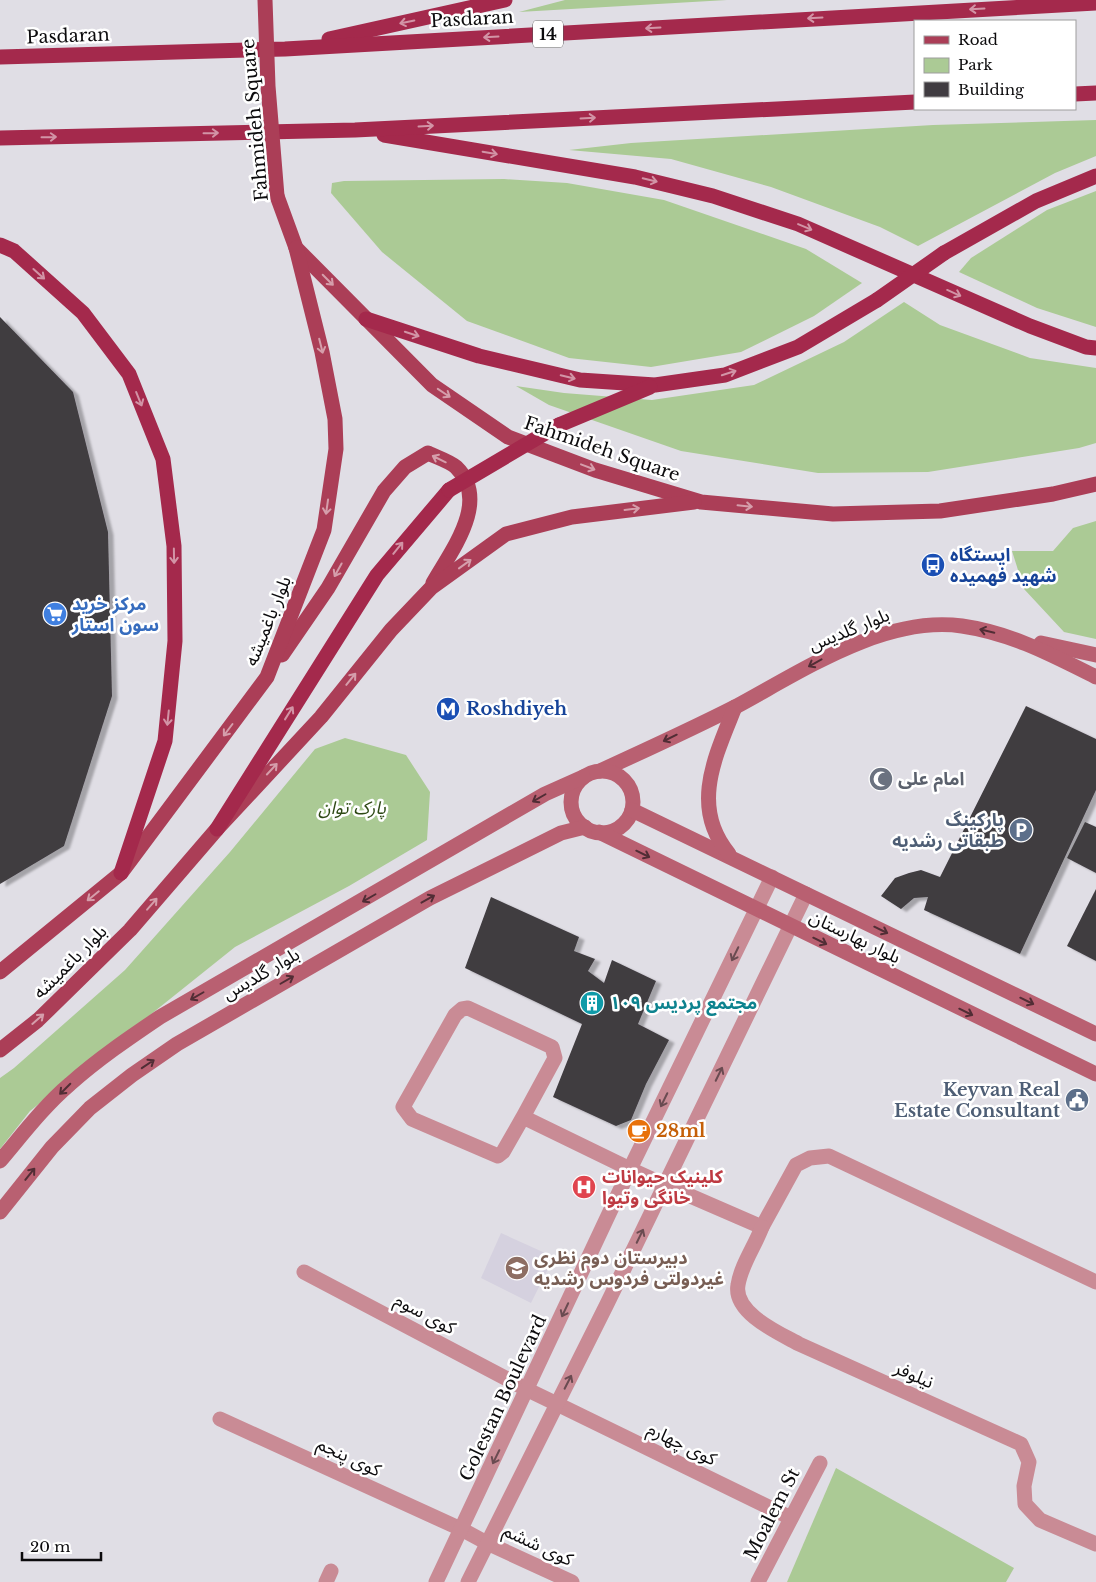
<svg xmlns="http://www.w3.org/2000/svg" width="1096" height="1582" font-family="'Libre Baskerville','Noto Sans Arabic',serif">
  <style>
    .built { fill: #d5d1df }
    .green { fill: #abca95 }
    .building { fill: #403c41; filter: url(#shadow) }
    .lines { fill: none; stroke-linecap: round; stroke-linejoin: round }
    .service { stroke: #c98b95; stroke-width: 15 }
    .minor { stroke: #c98b95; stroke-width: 15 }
    .tertiary { stroke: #c98b95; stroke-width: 15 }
    .secondary { stroke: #b96071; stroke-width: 15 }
    .primary { stroke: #ab3e57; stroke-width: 15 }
    .trunk { stroke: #a4294c; stroke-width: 15 }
    .primary-bridge { stroke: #ab3e57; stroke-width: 15 }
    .trunk-bridge { stroke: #a4294c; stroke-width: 15 }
    .oneway { stroke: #d294a6 }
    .oneway2 { stroke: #d59eab }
    .oneway3 { stroke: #512d35 }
    .oneway4 { stroke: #6a4b51 }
    .labels { text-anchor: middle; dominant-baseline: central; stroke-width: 5; stroke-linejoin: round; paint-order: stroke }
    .shield { fill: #fff; stroke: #555456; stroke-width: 1 }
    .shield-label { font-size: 16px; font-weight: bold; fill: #0c0b0d }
    .street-label { font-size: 18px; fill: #0c0b0d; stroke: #fff }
    .transit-label { font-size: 18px; font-weight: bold; fill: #164399; stroke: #fff; text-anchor: start }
    .shop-label { font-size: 18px; font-weight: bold; fill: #366cbe; stroke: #fff; text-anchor: start }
    .worship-label { font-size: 18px; font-weight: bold; fill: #5b616d; stroke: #fff; text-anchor: start }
    .park-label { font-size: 18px; font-style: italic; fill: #2e4915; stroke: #fff }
    .service-label { font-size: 18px; font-weight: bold; fill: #4e5e75; stroke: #fff; text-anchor: end }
    .culture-label { font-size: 18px; font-weight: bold; fill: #0d838f; stroke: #fff; text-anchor: start }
    .food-label { font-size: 18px; font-weight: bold; fill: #c56008; stroke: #fff; text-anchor: start }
    .health-label { font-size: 18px; font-weight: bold; fill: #be3a42; stroke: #fff; text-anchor: start }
    .education-label { font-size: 18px; font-weight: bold; fill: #785e54; stroke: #fff; text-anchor: start }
  </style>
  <defs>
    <filter id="shadow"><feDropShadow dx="5.5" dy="3" stdDeviation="1" flood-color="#0004"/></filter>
  </defs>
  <rect width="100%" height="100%" fill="#e0dee5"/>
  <path class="built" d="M 501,1233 L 554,1257 L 531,1303 L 481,1278 Z"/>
  <g class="green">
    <path d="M 565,0 L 727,0 L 519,12 Z"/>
    <path d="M 1096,120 L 1096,156 L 1055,173 L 918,246 L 880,227 L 771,187 L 671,159 L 569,150 L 631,143 L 933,125 Z"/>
    <path d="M 504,179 L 567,183 L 664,200 L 806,249 L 862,283 L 814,316 L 741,352 L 651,367 L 569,358 L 467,321 L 382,252 L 331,193 L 332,183 L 344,181 Z"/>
    <path d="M 1096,191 L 1096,327 L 1037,308 L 959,272 L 971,258 L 1047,210 Z"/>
    <path d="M 904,302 L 940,325 L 1030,358 L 1096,368 L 1096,443 L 1079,448 L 928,472 L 818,473 L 681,451 L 549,405 L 516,386 L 564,393 L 652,400 L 754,385 L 844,342 Z"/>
    <path d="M 1096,521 L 1096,639 L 1064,632 L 1024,589 L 1012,551 L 1053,551 L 1073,528 Z"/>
    <path d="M 345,738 L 406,755 L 430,792 L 427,840 L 349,886 L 235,947 L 30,1111 L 0,1149 L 0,1078 L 14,1068 L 125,970 L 230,852 L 315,749 Z"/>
    <path d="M 836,1468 L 1014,1568 L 1006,1582 L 787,1582 Z"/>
  </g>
  <g class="building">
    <path d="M 0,317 L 73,392 L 108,532 L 112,696 L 64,846 L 0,884 Z"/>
    <path d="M 1026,706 L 1096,739 L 1096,790 L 1020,954 L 924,910 L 928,897 L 914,898 L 901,909 L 881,896 L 895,878 L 909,873 L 921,870 L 940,877 Z"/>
    <path d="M 1085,822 L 1096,827 L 1096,873 L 1067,858 Z"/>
    <path d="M 1096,889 L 1096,961 L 1067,946 Z"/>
    <path d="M 491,897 L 579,937 L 574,951 L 595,959 L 588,971 L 604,983 L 612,960 L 656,981 L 638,1024 L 669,1040 L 646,1084 L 631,1120 L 616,1126 L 553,1097 L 582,1024 L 465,968 Z"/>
  </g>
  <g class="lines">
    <path class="service" d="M 523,1117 L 503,1152 L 498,1156 L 412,1119 L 403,1107 L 455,1015 L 462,1009 L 468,1008 L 552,1047 L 555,1058 L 523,1117 L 630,1169"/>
    <g class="minor">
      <path d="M 665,1185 L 762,1227 L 796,1165 L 810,1158 L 829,1156 L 1096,1282"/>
      <path d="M 762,1227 C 755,1246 741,1265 738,1285 C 733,1313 779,1333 799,1344 L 1021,1444 L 1029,1462 L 1024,1486 L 1025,1504 L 1040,1520 L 1096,1544"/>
      <path d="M 304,1272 L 528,1390"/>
      <path d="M 557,1404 L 791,1518"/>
      <path d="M 220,1419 L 461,1529"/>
      <path d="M 487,1543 L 572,1582"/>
      <path d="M 326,1582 L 331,1571"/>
      <path d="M 758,1582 L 820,1463"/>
    </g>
    <g class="tertiary">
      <path d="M 630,1169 L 665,1185"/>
      <path d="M 528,1390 L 557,1404"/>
      <path d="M 461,1529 L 487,1543"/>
      <path d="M 436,1582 L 630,1169 L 772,877"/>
      <path d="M 468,1582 L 607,1304 L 806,894"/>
    </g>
    <g class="secondary">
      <path d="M 1041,643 L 1096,655"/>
      <path d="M 600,771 C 646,750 692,729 737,706 C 802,671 885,615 962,626 C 1011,633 1052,655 1096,677"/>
      <circle cx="602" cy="802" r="31"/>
      <path d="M 632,810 L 1096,1034"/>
      <path d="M 599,832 L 1096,1074"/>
      <path d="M 729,854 C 690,807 715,757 735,707"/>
      <path d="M 0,1161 C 22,1135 44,1106 70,1084 C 98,1059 129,1038 160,1017 L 545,794 L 583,777"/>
      <path d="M 0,1212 L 52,1147 L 90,1108 L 132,1075 L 177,1044 L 430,898 L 561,833 L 585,827"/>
    </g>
    <g class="primary">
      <path d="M 277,196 L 296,248 L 432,385 L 508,437 L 595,470 L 701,502 L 833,514 L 940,511 L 1053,494 L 1096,484"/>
      <path d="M 282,655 L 328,588 L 384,491 L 405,467 L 428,453 C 436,457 449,461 456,467 C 491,501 451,551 433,583"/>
      <path d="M 0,972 L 121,873 L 267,677 L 324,530 L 336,449 L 335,419 L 322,352 L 296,248"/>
      <path d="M 0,1050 L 38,1020 L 130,930 L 217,829 L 321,717 L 391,630 L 431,588 L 506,534 L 572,517 L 694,502"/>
    </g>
    <g class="trunk">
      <path d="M 329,39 L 505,0"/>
      <path d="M 0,57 L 285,49 L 1096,3"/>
      <path d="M 1075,94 L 1096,93"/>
      <path d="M 384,135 L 635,177 L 713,196 L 798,224 L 1030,326 L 1086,347 L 1096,348"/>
      <path d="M 0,138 L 355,130 L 915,102"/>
      <path d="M 0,245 L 14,251 L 83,313 L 129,374 L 163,459 L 174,546 L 175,641 L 165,741 L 121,873"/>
      <path d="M 944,253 L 1036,201 L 1096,176"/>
      <path d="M 366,319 L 479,356 L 580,380 L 655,385 L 725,375 L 798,347 L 877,300"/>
      <path d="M 559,425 L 650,387"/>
      <path d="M 217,829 L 377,575 L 449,490"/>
    </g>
    <path class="primary-bridge" d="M 265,0 L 268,86 L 277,196"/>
    <g class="trunk-bridge">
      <path d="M 877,300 L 944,253"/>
      <path d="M 449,490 L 559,425"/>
    </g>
  </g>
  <defs><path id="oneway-shaft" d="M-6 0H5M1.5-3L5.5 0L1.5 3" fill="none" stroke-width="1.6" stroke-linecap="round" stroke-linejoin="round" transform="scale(1.25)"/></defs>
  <g class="oneway">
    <use href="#oneway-shaft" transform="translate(977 9) rotate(177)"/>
    <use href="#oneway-shaft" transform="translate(815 18) rotate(177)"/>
    <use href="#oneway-shaft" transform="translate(407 22) rotate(168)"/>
    <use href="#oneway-shaft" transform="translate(653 28) rotate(177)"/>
    <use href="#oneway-shaft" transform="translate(491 37) rotate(177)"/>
    <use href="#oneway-shaft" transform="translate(588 118) rotate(-3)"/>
    <use href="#oneway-shaft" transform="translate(426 126) rotate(-3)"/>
    <use href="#oneway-shaft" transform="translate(211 133) rotate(-1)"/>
    <use href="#oneway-shaft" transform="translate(49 137) rotate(-1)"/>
    <use href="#oneway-shaft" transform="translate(490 153) rotate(10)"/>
    <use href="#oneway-shaft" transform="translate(650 180) rotate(14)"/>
    <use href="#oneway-shaft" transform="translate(805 227) rotate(23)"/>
    <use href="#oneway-shaft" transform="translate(39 274) rotate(42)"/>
    <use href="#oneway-shaft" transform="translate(954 293) rotate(24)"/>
    <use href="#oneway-shaft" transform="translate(412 334) rotate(18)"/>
    <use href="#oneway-shaft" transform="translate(729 373) rotate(-18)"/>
    <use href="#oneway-shaft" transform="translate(568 377) rotate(13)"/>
    <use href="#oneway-shaft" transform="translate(139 399) rotate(68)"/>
    <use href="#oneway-shaft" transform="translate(398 548) rotate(-51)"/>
    <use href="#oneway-shaft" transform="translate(174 556) rotate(89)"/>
    <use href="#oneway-shaft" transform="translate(289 713) rotate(-58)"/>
    <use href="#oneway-shaft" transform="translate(168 718) rotate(96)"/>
  </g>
  <g class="oneway2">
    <use href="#oneway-shaft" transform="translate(328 280) rotate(45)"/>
    <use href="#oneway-shaft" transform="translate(321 346) rotate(76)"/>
    <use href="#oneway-shaft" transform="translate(444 393) rotate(34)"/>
    <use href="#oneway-shaft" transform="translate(439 459) rotate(-154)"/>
    <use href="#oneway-shaft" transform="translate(588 467) rotate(21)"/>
    <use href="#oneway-shaft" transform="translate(745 506) rotate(6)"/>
    <use href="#oneway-shaft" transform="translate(327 507) rotate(98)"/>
    <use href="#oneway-shaft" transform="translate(632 509) rotate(-7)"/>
    <use href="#oneway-shaft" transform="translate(465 564) rotate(-36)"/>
    <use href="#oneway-shaft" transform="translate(338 570) rotate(119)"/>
    <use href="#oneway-shaft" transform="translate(351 679) rotate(-51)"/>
    <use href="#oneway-shaft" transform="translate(228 730) rotate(127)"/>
    <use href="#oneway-shaft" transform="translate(272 769) rotate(-47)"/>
    <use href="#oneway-shaft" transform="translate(93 896) rotate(141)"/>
    <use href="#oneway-shaft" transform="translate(152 904) rotate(-49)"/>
    <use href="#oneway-shaft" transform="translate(38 1019) rotate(-41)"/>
  </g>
  <g class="oneway3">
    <use href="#oneway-shaft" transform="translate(987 631) rotate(-167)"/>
    <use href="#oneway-shaft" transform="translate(815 663) rotate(151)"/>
    <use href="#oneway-shaft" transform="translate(670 738) rotate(154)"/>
    <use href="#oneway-shaft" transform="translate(539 798) rotate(150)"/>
    <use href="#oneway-shaft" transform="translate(643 854) rotate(26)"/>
    <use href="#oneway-shaft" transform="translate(369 898) rotate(150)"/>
    <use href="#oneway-shaft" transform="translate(428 899) rotate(-29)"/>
    <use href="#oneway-shaft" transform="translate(881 930) rotate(26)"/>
    <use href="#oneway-shaft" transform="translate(820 941) rotate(26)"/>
    <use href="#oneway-shaft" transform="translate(287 980) rotate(-30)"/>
    <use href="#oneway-shaft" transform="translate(197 996) rotate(150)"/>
    <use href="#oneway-shaft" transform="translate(1027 1001) rotate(26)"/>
    <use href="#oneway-shaft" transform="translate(966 1012) rotate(26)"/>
    <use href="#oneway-shaft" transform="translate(148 1064) rotate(-34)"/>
    <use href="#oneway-shaft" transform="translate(65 1089) rotate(135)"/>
    <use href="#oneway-shaft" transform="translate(30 1174) rotate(-51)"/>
  </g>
  <g class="oneway4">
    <use href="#oneway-shaft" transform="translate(735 954) rotate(116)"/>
    <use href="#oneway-shaft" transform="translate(719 1074) rotate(-64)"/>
    <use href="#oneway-shaft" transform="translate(664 1100) rotate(116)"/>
    <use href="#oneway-shaft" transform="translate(640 1236) rotate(-64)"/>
    <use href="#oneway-shaft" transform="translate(565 1310) rotate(115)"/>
    <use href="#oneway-shaft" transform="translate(568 1382) rotate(-63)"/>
    <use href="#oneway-shaft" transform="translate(496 1457) rotate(116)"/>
  </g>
  <defs>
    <g id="bus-disc" transform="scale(1.25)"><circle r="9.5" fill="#1a4fb4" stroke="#fff"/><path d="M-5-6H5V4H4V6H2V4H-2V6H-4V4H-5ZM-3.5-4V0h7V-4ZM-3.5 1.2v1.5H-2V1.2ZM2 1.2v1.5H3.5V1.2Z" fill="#fff"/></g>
    <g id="supermarket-disc" transform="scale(1.25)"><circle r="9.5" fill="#3f7fe0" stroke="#fff"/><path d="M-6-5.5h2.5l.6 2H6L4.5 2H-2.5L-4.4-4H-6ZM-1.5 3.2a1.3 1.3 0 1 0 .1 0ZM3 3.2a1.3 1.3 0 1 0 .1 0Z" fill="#fff"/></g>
    <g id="metro-disc" transform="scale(1.25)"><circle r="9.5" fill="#1a4fb4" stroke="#fff"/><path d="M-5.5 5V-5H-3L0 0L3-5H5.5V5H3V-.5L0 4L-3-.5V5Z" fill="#fff"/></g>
    <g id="mosque-disc" transform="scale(1.25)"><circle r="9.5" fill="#6b7280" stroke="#fff"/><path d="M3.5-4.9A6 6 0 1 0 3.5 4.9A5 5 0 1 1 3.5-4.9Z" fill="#fff"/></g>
    <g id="parking-disc" transform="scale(1.25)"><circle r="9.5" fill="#5c6f8a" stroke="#fff"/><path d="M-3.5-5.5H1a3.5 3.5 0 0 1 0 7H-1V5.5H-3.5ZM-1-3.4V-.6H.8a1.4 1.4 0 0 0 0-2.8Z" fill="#fff"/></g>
    <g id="building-disc" transform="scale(1.25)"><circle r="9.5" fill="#0f9aa8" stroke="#fff"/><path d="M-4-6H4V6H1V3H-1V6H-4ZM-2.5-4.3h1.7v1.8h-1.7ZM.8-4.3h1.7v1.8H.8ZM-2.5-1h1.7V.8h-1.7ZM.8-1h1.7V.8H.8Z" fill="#fff"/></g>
    <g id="civic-disc" transform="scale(1.25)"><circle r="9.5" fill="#5c6f8a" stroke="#fff"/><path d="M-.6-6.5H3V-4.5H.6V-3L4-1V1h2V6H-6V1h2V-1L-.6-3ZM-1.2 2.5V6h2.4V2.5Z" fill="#fff"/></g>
    <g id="cafe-disc" transform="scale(1.25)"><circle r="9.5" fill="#e8710a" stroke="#fff"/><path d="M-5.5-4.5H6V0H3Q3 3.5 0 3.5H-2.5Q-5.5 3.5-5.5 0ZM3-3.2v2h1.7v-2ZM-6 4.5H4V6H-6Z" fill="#fff"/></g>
    <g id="hospital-disc" transform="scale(1.25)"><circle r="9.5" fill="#e0444e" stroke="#fff"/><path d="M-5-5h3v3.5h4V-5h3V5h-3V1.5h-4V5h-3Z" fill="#fff"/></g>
    <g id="school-disc" transform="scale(1.25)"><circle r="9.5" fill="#8d6e63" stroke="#fff"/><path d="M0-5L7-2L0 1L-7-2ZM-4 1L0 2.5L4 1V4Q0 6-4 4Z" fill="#fff"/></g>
  </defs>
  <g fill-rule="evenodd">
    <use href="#bus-disc" x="933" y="565"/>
    <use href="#supermarket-disc" x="55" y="614"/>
    <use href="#metro-disc" x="448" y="709"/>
    <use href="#mosque-disc" x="881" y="779"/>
    <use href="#parking-disc" x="1021" y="830"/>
    <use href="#building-disc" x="592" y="1003"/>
    <use href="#civic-disc" x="1077" y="1100"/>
    <use href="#cafe-disc" x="639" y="1131"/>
    <use href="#hospital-disc" x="584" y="1187"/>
    <use href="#school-disc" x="517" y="1268"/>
  </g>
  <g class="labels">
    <rect class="shield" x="533" y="20.5" width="30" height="27" rx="4"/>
    <g class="shield-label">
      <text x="548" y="34">14</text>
    </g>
    <g class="street-label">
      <text transform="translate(472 19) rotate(-3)">Pasdaran</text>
      <text transform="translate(68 36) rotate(-2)">Pasdaran</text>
      <text transform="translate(255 120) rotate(-95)">Fahmideh Square</text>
      <text transform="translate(602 449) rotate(19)">Fahmideh Square</text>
      <text transform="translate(268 621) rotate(-68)">بلوار باغمیشه</text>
      <text transform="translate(849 630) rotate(-22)">بلوار گلدیس</text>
      <text transform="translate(855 937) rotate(26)">بلوار بهارستان</text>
      <text transform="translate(70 962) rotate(-45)">بلوار باغمیشه</text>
      <text transform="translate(261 974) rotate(-30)">بلوار گلدیس</text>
      <text transform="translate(425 1314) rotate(28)">کوی سوم</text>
      <text transform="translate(914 1375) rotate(24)">نیلوفر</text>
      <text transform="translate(503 1398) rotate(-65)">Golestan Boulevard</text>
      <text transform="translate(682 1444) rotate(26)">کوی چهارم</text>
      <text transform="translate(349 1457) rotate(25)">کوی پنجم</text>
      <text transform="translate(772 1514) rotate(-63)">Moalem St</text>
      <text transform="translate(538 1545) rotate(25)">کوی ششم</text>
    </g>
    <g class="transit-label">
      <text x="950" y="555">ایستگاه<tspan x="950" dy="21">شهید فهمیده</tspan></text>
      <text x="466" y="709">Roshdiyeh</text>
    </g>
    <g class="shop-label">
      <text x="72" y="604">مرکز خرید<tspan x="72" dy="21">سون استار</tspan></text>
    </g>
    <g class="worship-label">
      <text x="898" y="779">امام علی</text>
    </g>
    <g class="park-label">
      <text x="352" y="808">پارک توان</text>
    </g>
    <g class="service-label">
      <text x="1004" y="820">پارکینگ<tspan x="1004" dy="21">طبقاتی رشدیه</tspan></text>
      <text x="1060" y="1090">Keyvan Real<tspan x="1060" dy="21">Estate Consultant</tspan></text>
    </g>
    <g class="culture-label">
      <text x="610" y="1003">مجتمع پردیس ۱۰۹</text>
    </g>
    <g class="food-label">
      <text x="656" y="1131">28ml</text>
    </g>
    <g class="health-label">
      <text x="602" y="1177">کلینیک حیوانات<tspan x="602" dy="21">خانگی وتیوا</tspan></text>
    </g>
    <g class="education-label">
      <text x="534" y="1258">دبیرستان دوم نظری<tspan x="534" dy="21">غیردولتی فردوس رشدیه</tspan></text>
    </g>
  </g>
  <rect x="914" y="20" width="162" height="90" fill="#ffffff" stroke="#9e9d9e"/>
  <rect x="924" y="36" width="25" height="8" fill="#ab3e57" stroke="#9e9d9e"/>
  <text x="958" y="45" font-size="15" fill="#0c0b0d">Road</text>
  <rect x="924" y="58" width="25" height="15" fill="#abca95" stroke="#9e9d9e"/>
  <text x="958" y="70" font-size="15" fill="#0c0b0d">Park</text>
  <rect x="924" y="82" width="25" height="15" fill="#403c41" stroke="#9e9d9e"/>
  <text x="958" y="95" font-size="15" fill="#0c0b0d">Building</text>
  <path d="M22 1552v8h79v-8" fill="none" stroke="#0c0b0d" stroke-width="2.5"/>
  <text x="30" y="1552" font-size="15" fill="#0c0b0d" stroke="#ffffff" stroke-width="4" paint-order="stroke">20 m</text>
</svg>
